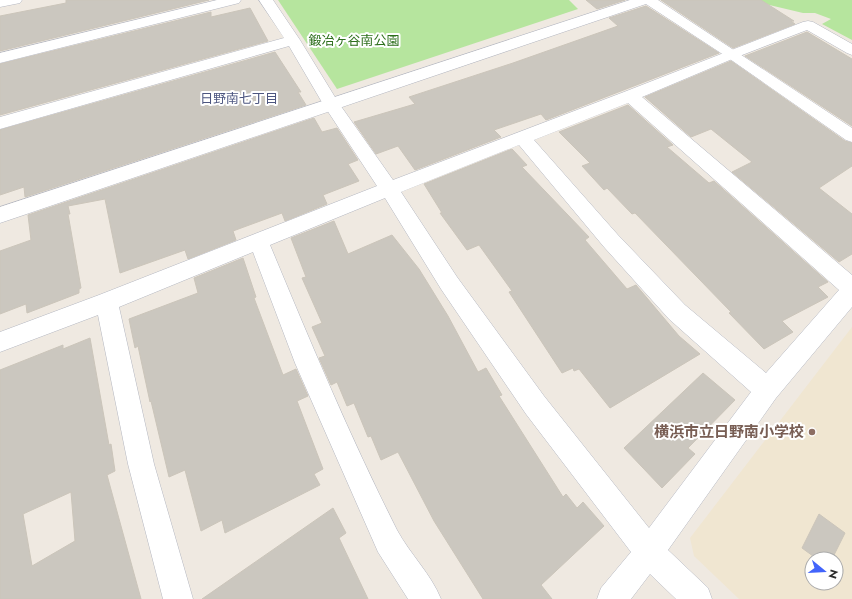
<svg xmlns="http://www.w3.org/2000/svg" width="852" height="599" font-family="Jost,'Noto Sans JP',sans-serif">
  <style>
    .education { fill: #f0e6d1; fill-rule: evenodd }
    .green { fill: #b6e59e }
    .building { fill: #cbc7bf; stroke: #cbc5ba; fill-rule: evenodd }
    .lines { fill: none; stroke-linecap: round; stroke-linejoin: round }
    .minor-casing { stroke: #b4b7c1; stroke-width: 1 }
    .tertiary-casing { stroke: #b4b7c1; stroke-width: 1 }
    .minor { fill: #fff; fill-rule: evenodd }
    .tertiary { fill: #fff; fill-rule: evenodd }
    .education-dot { fill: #8d6e63; stroke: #fff; stroke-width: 1.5 }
    .labels { text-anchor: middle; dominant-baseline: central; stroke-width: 4; stroke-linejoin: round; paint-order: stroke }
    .far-park-label { font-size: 13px; fill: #2c6e1b; stroke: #fff }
    .far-neighbourhood-label { font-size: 13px; fill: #4d5680; stroke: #fff }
    .education-label { font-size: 15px; font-weight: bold; fill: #785e54; stroke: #fff; text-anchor: end }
  </style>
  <rect width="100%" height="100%" fill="#efe9e1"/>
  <path class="education" d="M 852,327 L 852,599 L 739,599 L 694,556 L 690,538 ZM 812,559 L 836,559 L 836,583 L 812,583 Z"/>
  <g class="green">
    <path d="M 278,0 L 569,0 L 578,9 L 337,89 Z"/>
    <path d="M 748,0 L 852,0 L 852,40 L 822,24 L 831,19 L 815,13 L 803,13 Z"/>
  </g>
  <g class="building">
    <path d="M 66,0 L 209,0 L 0,51 L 0,16 L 66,3 Z"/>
    <path d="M 586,0 L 625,0 L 597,9 Z"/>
    <path d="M 661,0 L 761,0 L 794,21 L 791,21 L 795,24 L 733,48 Z"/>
    <path d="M 646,6 L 719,53 L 546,120 L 541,114 L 494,130 L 501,137 L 415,170 L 398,146 L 376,154 L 354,122 L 415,104 L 409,97 L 513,63 L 618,26 L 609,18 Z"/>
    <path d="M 250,8 L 268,41 L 0,115 L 0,64 L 211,12 L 211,17 Z"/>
    <path d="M 807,32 L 852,59 L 852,126 L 745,56 Z"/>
    <path d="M 275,52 L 301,92 L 298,92 L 306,105 L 25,197 L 24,187 L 0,195 L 0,130 Z"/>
    <path d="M 731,61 L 845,141 L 852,143 L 852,166 L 819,188 L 852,214 L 852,254 L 839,262 L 732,172 L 752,162 L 711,129 L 691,137 L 645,97 Z"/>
    <path d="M 628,105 L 673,145 L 667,147 L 709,183 L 714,181 L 828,282 L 818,287 L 828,297 L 782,321 L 793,332 L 764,349 L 729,313 L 731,312 L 635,213 L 632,214 L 607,188 L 604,190 L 582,166 L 590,163 L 559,132 Z"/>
    <path d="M 314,118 L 322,132 L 337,128 L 358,160 L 348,164 L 359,181 L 323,195 L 327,204 L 285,221 L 282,213 L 233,231 L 236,240 L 188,259 L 185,250 L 120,273 L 105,199 L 68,206 L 70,214 L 68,214 L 81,288 L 79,289 L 79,293 L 27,313 L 26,304 L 0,314 L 0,251 L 31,240 L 28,215 Z"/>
    <path d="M 512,149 L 527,165 L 522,167 L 589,237 L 585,240 L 627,289 L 636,285 L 679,336 L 700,354 L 610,408 L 579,369 L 574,371 L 573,368 L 562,373 L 509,292 L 512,291 L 479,245 L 467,250 L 440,213 L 442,213 L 424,184 Z"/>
    <path d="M 334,221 L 348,254 L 392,235 L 419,269 L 448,316 L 478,372 L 486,368 L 502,395 L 499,396 L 563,497 L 566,494 L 577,508 L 583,502 L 604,526 L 541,585 L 552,599 L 483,599 L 434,521 L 398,452 L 381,460 L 371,436 L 368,437 L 354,403 L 347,406 L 337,382 L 331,385 L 319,358 L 325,356 L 312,327 L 322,323 L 302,278 L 306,277 L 291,238 Z"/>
    <path d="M 243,258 L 256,297 L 254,298 L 283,375 L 296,369 L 308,396 L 297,401 L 323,469 L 314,474 L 320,485 L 225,533 L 222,520 L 201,531 L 185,470 L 169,477 L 151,401 L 150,402 L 138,346 L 135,348 L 129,319 L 198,293 L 194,278 Z"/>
    <path d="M 90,338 L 109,445 L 111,444 L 115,471 L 107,475 L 141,599 L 0,599 L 0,370 L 63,345 L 63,349 ZM 71,492 L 75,541 L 32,566 L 23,514 Z"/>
    <path d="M 703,373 L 735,400 L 688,448 L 695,454 L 662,488 L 624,448 Z"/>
    <path d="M 333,508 L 346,533 L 339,538 L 368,599 L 202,599 Z"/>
    <path d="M 819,514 L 845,533 L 832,559 L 817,559 L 802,548 Z"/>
  </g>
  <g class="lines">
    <g class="minor-casing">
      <g id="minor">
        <path d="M 0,0 L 22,0 L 20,3 L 0,7 Z"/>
        <path d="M 217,0 L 241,0 L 239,3 L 0,63 L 0,53 Z"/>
        <path d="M 259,0 L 273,0 L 300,40 L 338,102 L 393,180 L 624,92 L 803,22 L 808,21 L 813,22 L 852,44 L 852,55 L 847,53 L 807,30 L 737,57 L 642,97 L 852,275 L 852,307 L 776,398 L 668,550 L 708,588 L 712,599 L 676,599 L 650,574 L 631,599 L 597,599 L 601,588 L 631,552 L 526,414 L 441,289 L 385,198 L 270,245 C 310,341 350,437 397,530 C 410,554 431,574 441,599 L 408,599 L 378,552 L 295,363 L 253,252 L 119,307 L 154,464 L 193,599 L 163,599 L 128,464 L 98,315 L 0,352 L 0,332 L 99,295 L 377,186 L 323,104 L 289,46 L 0,129 L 0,117 L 284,38 ZM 628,103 L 839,290 L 766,373 L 685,305 L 618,235 L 534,140 ZM 519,145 L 604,247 L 669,319 L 751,392 L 649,528 L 544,396 L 457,277 L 401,192 Z"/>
      </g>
    </g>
    <g class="tertiary-casing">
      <path id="tertiary" d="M 630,0 L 658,0 L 852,128 L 852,142 L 846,140 L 727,57 L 646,4 L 0,223 L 0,207 Z"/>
    </g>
    <use href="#minor" class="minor"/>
    <use href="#tertiary" class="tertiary"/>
  </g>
  <circle class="education-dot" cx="812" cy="432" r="4"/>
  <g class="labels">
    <g class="far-park-label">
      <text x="354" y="40">鍛冶ヶ谷南公園</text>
    </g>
    <g class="far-neighbourhood-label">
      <text x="239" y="98">日野南七丁目</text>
    </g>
    <g class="education-label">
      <text x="804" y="432">横浜市立日野南小学校</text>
    </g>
  </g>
  <g transform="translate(824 571) rotate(108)"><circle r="19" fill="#ffffff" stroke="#ababab"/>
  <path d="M0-3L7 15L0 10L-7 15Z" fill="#4264fb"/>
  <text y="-6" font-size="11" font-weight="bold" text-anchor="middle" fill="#2e2e2e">N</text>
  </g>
</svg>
